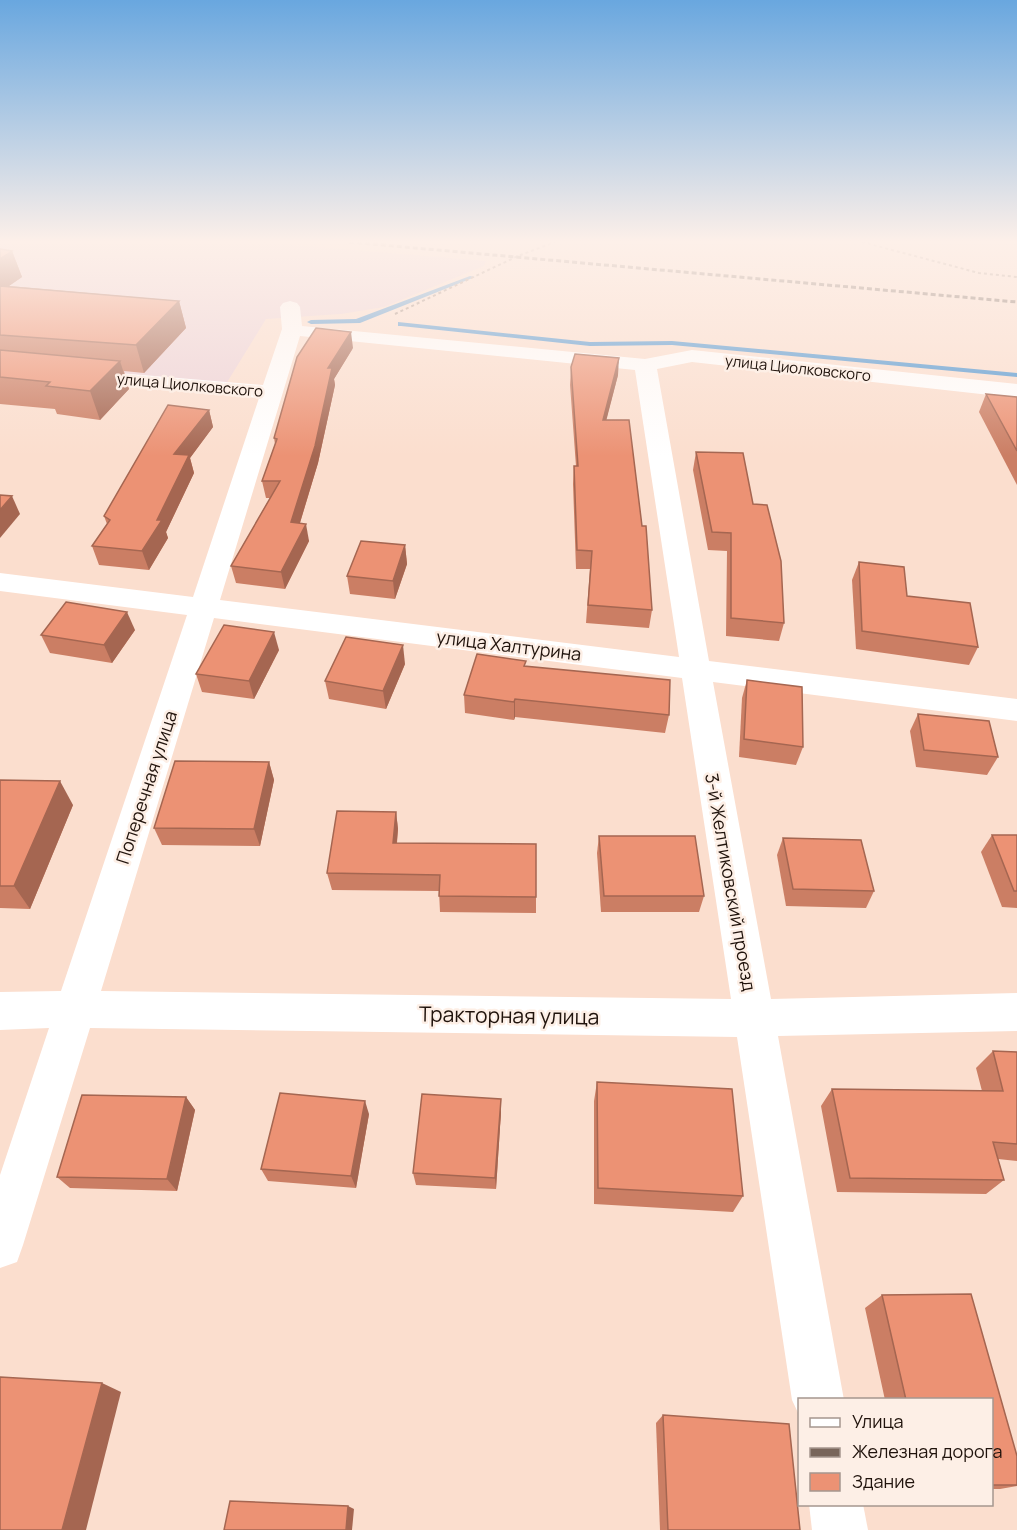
<svg xmlns="http://www.w3.org/2000/svg" width="1017" height="1530" font-family="Manrope,sans-serif">
  <style>
    .industrial { fill: #edd3d8 }
    .lines { fill: none; stroke-linecap: round; stroke-linejoin: round }
    .stream { fill: #4b94d1; fill-rule: evenodd }
    .path { stroke: #a08a7d; stroke-width: 2; stroke-dasharray: 3 3; stroke-linecap: butt }
    .minor { fill: #fff; fill-rule: evenodd }
    .rail { stroke: #78655a; stroke-width: 3; stroke-dasharray: 5 3; stroke-linecap: butt }
    .wall { fill: #cb7e64 }
    .shaded-wall { fill: #a56651 }
    .building { fill: #ec9274; stroke: #a56651; stroke-width: 1.5 }
    .labels { text-anchor: middle; dominant-baseline: central; stroke-width: 5; stroke-linejoin: round; paint-order: stroke }
    .far-street-label { font-size: 15px; fill: #20130c; stroke: #fdefe6 }
    .street-label { font-size: 18px; fill: #20130c; stroke: #fdefe6 }
    .near-street-label { font-size: 21px; fill: #20130c; stroke: #fdefe6 }
  </style>
  <rect width="100%" height="100%" fill="#fbdece"/>
  <path class="industrial" d="M 0,242 L 257,242 L 486,261 L 484,266 L 384,307 L 341,314 L 266,319 L 226,384 L 0,364 Z"/>
  <g class="lines">
    <g class="stream">
      <path d="M 470,276 L 475,277 L 360,323 L 311,324 L 307,322 L 311,320 L 356,319 Z"/>
      <path d="M 398,322 L 590,342 L 672,341 L 1017,373 L 1017,377 L 672,345 L 590,346 L 401,326 L 398,326 Z"/>
    </g>
    <g class="path">
      <path d="M 862,242 L 979,273 L 1017,277"/>
      <path d="M 395,314 L 518,256 L 555,242"/>
    </g>
    <g class="minor">
      <path d="M 290,301 L 297,303 L 300,307 L 302,326 L 645,359 L 692,350 L 1017,384 L 1017,398 L 692,362 L 657,369 L 709,661 L 1017,699 L 1017,721 L 713,682 L 771,999 L 1017,993 L 1017,1031 L 778,1036 L 844,1400 L 800,1400 L 800,1417 L 792,1400 L 737,1037 L 90,1028 L 23,1245 L 17,1262 L 0,1268 L 0,1175 L 49,1028 L 0,1030 L 0,992 L 61,991 L 187,615 L 0,591 L 0,573 L 193,597 L 259,398 L 0,375 L 0,363 L 263,385 L 282,329 L 280,307 L 283,303 ZM 300,336 L 635,370 L 679,657 L 220,600 ZM 214,618 L 682,678 L 731,999 L 101,991 Z"/>
      <path d="M 809,1504 L 863,1504 L 868,1530 L 812,1530 Z"/>
    </g>
    <path class="rail" d="M 349,242 L 1017,302"/>
  </g>
  <g class="wall">
    <path d="M 0,249 L 12,251 L 22,277 L 9,286 L 179,301 L 186,328 L 144,373 L 124,371 L 129,389 L 100,420 L 57,414 L 55,409 L 0,404 Z"/>
    <path d="M 353,348 L 334,379 L 335,385 L 318,463 L 300,523 L 309,541 L 285,589 L 236,583 L 231,566 L 270,498 L 266,498 L 262,481 L 275,444 L 274,438 Z"/>
    <path d="M 571,367 L 618,375 L 606,420 L 652,610 L 649,628 L 586,623 L 590,569 L 576,569 L 573,484 L 574,466 L 576,466 L 570,385 Z"/>
    <path d="M 986,394 L 1017,397 L 1017,485 L 979,412 Z"/>
    <path d="M 209,410 L 213,427 L 190,458 L 194,473 L 166,532 L 168,538 L 149,570 L 99,565 L 92,546 L 107,524 L 104,516 Z"/>
    <path d="M 696,452 L 753,504 L 784,623 L 779,641 L 726,636 L 727,551 L 708,550 L 693,470 Z"/>
    <path d="M 405,545 L 407,564 L 395,599 L 350,594 L 347,576 Z"/>
    <path d="M 859,562 L 978,647 L 969,665 L 856,649 L 852,580 Z"/>
    <path d="M 135,630 L 112,663 L 50,653 L 41,635 Z"/>
    <path d="M 279,650 L 254,699 L 202,692 L 196,674 Z"/>
    <path d="M 405,664 L 386,709 L 329,699 L 325,681 Z"/>
    <path d="M 525,666 L 669,715 L 665,733 L 515,717 L 514,720 L 465,713 L 464,695 Z"/>
    <path d="M 747,680 L 803,747 L 796,765 L 739,757 L 742,698 Z"/>
    <path d="M 918,714 L 998,757 L 987,775 L 916,767 L 910,731 Z"/>
    <path d="M 269,762 L 274,780 L 260,846 L 162,845 L 154,828 Z"/>
    <path d="M 0,780 L 73,805 L 30,909 L 0,908 Z"/>
    <path d="M 396,812 L 398,829 L 397,843 L 536,897 L 536,913 L 440,912 L 439,891 L 332,890 L 327,873 Z"/>
    <path d="M 992,835 L 1017,835 L 1017,908 L 1002,907 L 981,852 Z"/>
    <path d="M 599,836 L 704,896 L 699,912 L 601,912 L 597,853 Z"/>
    <path d="M 783,838 L 874,891 L 866,908 L 786,906 L 777,855 Z"/>
    <path d="M 993,1051 L 1017,1052 L 1017,1161 L 998,1159 L 1004,1180 L 986,1194 L 837,1192 L 821,1106 L 832,1089 L 982,1091 L 976,1068 Z"/>
    <path d="M 597,1082 L 743,1196 L 733,1212 L 594,1204 L 594,1101 Z"/>
    <path d="M 186,1097 L 195,1110 L 177,1191 L 70,1188 L 57,1177 Z"/>
    <path d="M 501,1099 L 501,1112 L 496,1189 L 416,1185 L 413,1173 Z"/>
    <path d="M 369,1114 L 356,1188 L 268,1181 L 261,1169 Z"/>
    <path d="M 971,1294 L 1017,1456 L 1017,1486 L 1000,1489 L 992,1489 L 992,1400 L 885,1400 L 865,1308 L 882,1295 Z"/>
    <path d="M 663,1415 L 800,1530 L 660,1530 L 656,1423 Z"/>
  </g>
  <g class="shaded-wall">
    <path d="M 12,251 L 22,277 L 0,292 L 0,259 Z"/>
    <path d="M 179,301 L 186,328 L 144,373 L 136,345 Z"/>
    <path d="M 351,332 L 353,348 L 334,379 L 335,385 L 318,463 L 295,539 L 291,522 L 328,368 Z"/>
    <path d="M 619,358 L 618,375 L 602,437 L 603,420 Z"/>
    <path d="M 120,361 L 129,389 L 100,420 L 90,391 Z"/>
    <path d="M 209,410 L 213,427 L 190,458 L 194,473 L 166,532 L 168,538 L 149,570 L 142,551 L 157,520 L 174,454 Z"/>
    <path d="M 12,496 L 20,514 L 0,538 L 0,510 Z"/>
    <path d="M 306,524 L 309,541 L 285,589 L 281,572 Z"/>
    <path d="M 405,545 L 407,564 L 395,599 L 393,581 Z"/>
    <path d="M 127,612 L 135,630 L 112,663 L 104,645 Z"/>
    <path d="M 274,632 L 279,650 L 254,699 L 249,681 Z"/>
    <path d="M 403,645 L 405,664 L 386,709 L 383,691 Z"/>
    <path d="M 515,699 L 515,717 L 514,720 L 514,702 Z"/>
    <path d="M 269,762 L 274,780 L 260,846 L 254,829 Z"/>
    <path d="M 60,781 L 73,805 L 30,909 L 14,886 Z"/>
    <path d="M 396,812 L 398,829 L 395,860 L 393,843 Z"/>
    <path d="M 186,1097 L 195,1110 L 177,1191 L 167,1179 Z"/>
    <path d="M 501,1099 L 501,1112 L 496,1189 L 495,1178 Z"/>
    <path d="M 365,1101 L 369,1114 L 356,1188 L 351,1176 Z"/>
    <path d="M 102,1383 L 121,1392 L 86,1530 L 62,1530 Z"/>
    <path d="M 348,1506 L 354,1509 L 352,1530 L 346,1530 Z"/>
  </g>
  <g class="building">
    <path d="M 0,249 L 12,251 L 0,259 Z"/>
    <path d="M 0,286 L 179,301 L 136,345 L 0,335 Z"/>
    <path d="M 316,328 L 351,332 L 328,368 L 332,368 L 315,446 L 291,522 L 306,524 L 281,572 L 231,566 L 280,481 L 262,481 L 277,439 L 274,438 L 297,357 Z"/>
    <path d="M 0,350 L 120,361 L 90,391 L 46,386 L 50,382 L 0,377 Z"/>
    <path d="M 575,354 L 619,358 L 603,420 L 629,420 L 642,526 L 646,526 L 652,610 L 588,605 L 592,551 L 577,550 L 574,466 L 578,466 L 571,367 Z"/>
    <path d="M 986,394 L 1017,397 L 1017,451 Z"/>
    <path d="M 168,405 L 209,410 L 174,454 L 189,455 L 157,520 L 162,520 L 142,551 L 92,546 L 110,520 L 104,516 Z"/>
    <path d="M 696,452 L 743,453 L 753,504 L 767,505 L 781,561 L 784,623 L 731,618 L 731,533 L 712,532 Z"/>
    <path d="M 0,495 L 12,496 L 0,510 Z"/>
    <path d="M 361,541 L 405,545 L 393,581 L 347,576 Z"/>
    <path d="M 859,562 L 904,567 L 907,596 L 970,603 L 978,647 L 862,631 Z"/>
    <path d="M 66,602 L 127,612 L 104,645 L 41,635 Z"/>
    <path d="M 224,625 L 274,632 L 249,681 L 196,674 Z"/>
    <path d="M 346,637 L 403,645 L 383,691 L 325,681 Z"/>
    <path d="M 477,654 L 526,661 L 524,666 L 670,680 L 669,715 L 515,699 L 514,702 L 464,695 Z"/>
    <path d="M 747,680 L 802,687 L 803,747 L 744,739 Z"/>
    <path d="M 918,714 L 989,721 L 998,757 L 924,750 Z"/>
    <path d="M 175,761 L 269,762 L 254,829 L 154,828 Z"/>
    <path d="M 0,780 L 60,781 L 14,886 L 0,886 Z"/>
    <path d="M 337,811 L 396,812 L 393,843 L 536,844 L 536,897 L 439,896 L 440,875 L 327,873 Z"/>
    <path d="M 992,835 L 1017,835 L 1017,891 L 1014,891 Z"/>
    <path d="M 599,836 L 695,836 L 704,896 L 604,896 Z"/>
    <path d="M 783,838 L 861,840 L 874,891 L 793,889 Z"/>
    <path d="M 993,1051 L 1017,1052 L 1017,1144 L 993,1142 L 1004,1180 L 850,1178 L 832,1089 L 1003,1091 Z"/>
    <path d="M 597,1082 L 732,1089 L 743,1196 L 598,1188 Z"/>
    <path d="M 280,1093 L 365,1101 L 351,1176 L 261,1169 Z"/>
    <path d="M 422,1094 L 501,1099 L 495,1178 L 413,1173 Z"/>
    <path d="M 82,1095 L 186,1097 L 167,1179 L 57,1177 Z"/>
    <path d="M 971,1294 L 1017,1456 L 1017,1485 L 992,1485 L 992,1400 L 906,1400 L 882,1295 Z"/>
    <path d="M 0,1377 L 102,1383 L 62,1530 L 0,1530 Z"/>
    <path d="M 663,1415 L 789,1424 L 800,1530 L 668,1530 Z"/>
    <path d="M 230,1501 L 348,1506 L 346,1530 L 224,1530 Z"/>
  </g>
  <linearGradient id="sky" x2="0" y2="1"><stop stop-color="#69a7df"/><stop offset="0.53" stop-color="#fdf0e9"/><stop offset="1" stop-color="#fdf0e9" stop-opacity="0"/></linearGradient>
  <rect width="1017" height="456" fill="url(#sky)"/>
  <g class="labels">
    <g class="far-street-label">
      <text transform="translate(798 368) rotate(6)">улица Циолковского</text>
      <text transform="translate(190 385) rotate(5)">улица Циолковского</text>
    </g>
    <g class="street-label">
      <text transform="translate(509 645) rotate(7)">улица Халтурина</text>
      <text transform="translate(146 787) rotate(-72)">Поперечная улица</text>
      <text transform="translate(731 882) rotate(80)">3-й Желтиковский проезд</text>
    </g>
    <g class="near-street-label">
      <text transform="translate(509 1015) rotate(1)">Тракторная улица</text>
    </g>
  </g>
  <rect x="798" y="1398" width="195" height="108" fill="#fdefe6" stroke="#a5978f" stroke-width="1.5"/>
  <rect x="810" y="1418" width="30" height="9" fill="#ffffff" stroke="#a5978f" stroke-width="1.5"/>
  <text x="852" y="1428" font-size="18" fill="#20130c">Улица</text>
  <rect x="810" y="1448" width="30" height="9" fill="#78655a" stroke="#a5978f" stroke-width="1.5"/>
  <text x="852" y="1458" font-size="18" fill="#20130c">Железная дорога</text>
  <rect x="810" y="1473" width="30" height="18" fill="#ec9274" stroke="#a5978f" stroke-width="1.5"/>
  <text x="852" y="1488" font-size="18" fill="#20130c">Здание</text>
</svg>
